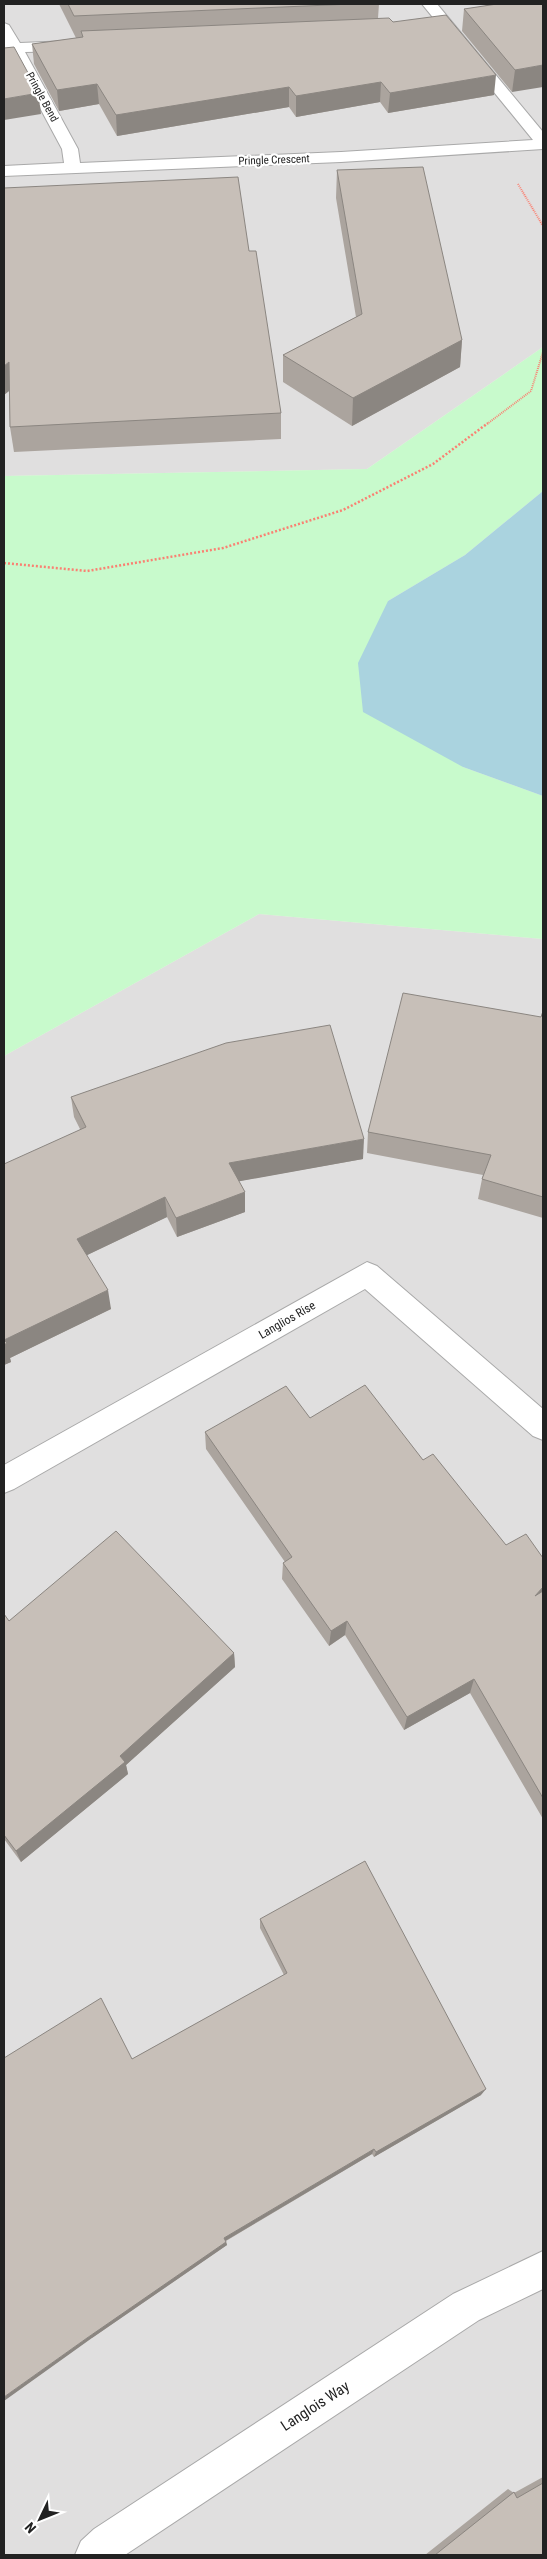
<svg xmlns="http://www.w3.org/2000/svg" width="547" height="2559" font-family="'Roboto Condensed',sans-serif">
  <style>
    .residential { fill: #e0dfdf }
    .park { fill: #c8facc }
    .water { fill: #aad3df }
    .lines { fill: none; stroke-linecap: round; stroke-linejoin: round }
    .minor-casing { stroke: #a9a9a9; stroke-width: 2 }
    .path-far1 { stroke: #fa8072; stroke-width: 2; stroke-dasharray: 1 1; stroke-linecap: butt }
    .path { stroke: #fa8072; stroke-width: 2.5; stroke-dasharray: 2 2; stroke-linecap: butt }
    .minor { fill: #fff; fill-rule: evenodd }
    .wall { fill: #aba49e }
    .shaded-wall { fill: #8b8681 }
    .building { fill: #c7bfb8; stroke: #8b8681 }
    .labels { text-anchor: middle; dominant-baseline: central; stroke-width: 4.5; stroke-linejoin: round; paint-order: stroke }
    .far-street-label { font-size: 11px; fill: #222; stroke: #fff }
    .street-label { font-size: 12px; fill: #222; stroke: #fff }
    .near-street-label { font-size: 15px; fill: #222; stroke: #fff }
  </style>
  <rect width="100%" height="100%" fill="#f2efe9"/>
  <g class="residential">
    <path d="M 4,4 L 543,4 L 543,347 L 367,469 L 4,476 L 4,177 L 326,159 L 4,171 Z"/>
    <path d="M 259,914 L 543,939 L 543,2555 L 4,2555 L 4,1056 Z"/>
  </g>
  <path class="park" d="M 543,347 L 543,491 L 465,555 L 388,601 L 463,767 L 543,796 L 543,939 L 259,914 L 4,1056 L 4,476 L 367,469 Z"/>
  <path class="water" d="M 543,491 L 543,796 L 463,767 L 363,712 L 358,663 L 388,601 L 465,555 Z"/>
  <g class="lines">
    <g class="minor-casing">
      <g id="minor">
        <path d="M 422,4 L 437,4 L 543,132 L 543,149 L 341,162 L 4,176 L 4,166 L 64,163 L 62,149 L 10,52 L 4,53 L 4,23 L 9,25 L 20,43 L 70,41 L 78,46 L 70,51 L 25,52 L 78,149 L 80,163 L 341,152 L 533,140 Z"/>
        <path d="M 367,1262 L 377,1266 L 543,1409 L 543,1440 L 533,1436 L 365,1289 L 14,1489 L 4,1493 L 4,1465 Z"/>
        <path d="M 543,2251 L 543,2289 L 479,2320 L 125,2555 L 75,2555 L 81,2541 L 94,2529 L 453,2294 Z"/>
      </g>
    </g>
    <g class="path-far1">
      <path d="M 518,184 L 543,226"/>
      <path d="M 487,424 L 531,391 L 543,352"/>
    </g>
    <path class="path" d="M 4,563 L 87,571 L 223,548 L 343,510 L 433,464 L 488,423"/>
    <use href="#minor" class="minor"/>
  </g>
  <g class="wall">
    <path d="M 59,4 L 379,4 L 378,18 L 393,22 L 494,95 L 388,113 L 380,102 L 296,117 L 289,107 L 117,136 L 99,104 L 59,111 L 34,64 L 32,44 L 76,38 Z"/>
    <path d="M 484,4 L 543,4 L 512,92 L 462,31 L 464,9 L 486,6 Z"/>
    <path d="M 337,170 L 462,340 L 460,367 L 352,426 L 283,382 L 283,355 L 356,317 L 336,198 Z"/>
    <path d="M 4,188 L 249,251 L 281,413 L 281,439 L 14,452 L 10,427 Z"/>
    <path d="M 543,1011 L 543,1218 L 478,1199 L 482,1179 L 483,1175 L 367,1153 L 368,1132 L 541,1017 Z"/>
    <path d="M 71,1097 L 363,1159 L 239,1181 L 245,1212 L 177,1237 L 167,1217 L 87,1255 L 111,1309 L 10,1358 L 11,1362 L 4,1365 L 80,1129 L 74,1117 Z"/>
    <path d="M 310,1418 L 423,1460 L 506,1545 L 543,1558 L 543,1819 L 470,1693 L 404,1730 L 345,1635 L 329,1646 L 282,1579 L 283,1563 L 285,1562 L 206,1449 L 205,1432 Z"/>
    <path d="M 4,1614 L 9,1621 L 234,1653 L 235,1667 L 126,1765 L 128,1774 L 21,1862 L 4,1839 Z"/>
    <path d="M 260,1919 L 481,2095 L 374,2157 L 372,2154 L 226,2241 L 227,2245 L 92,2338 L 132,2059 L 284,1975 L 260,1928 Z"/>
    <path d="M 543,2477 L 543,2555 L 425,2555 L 508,2489 L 514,2493 Z"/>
  </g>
  <g class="shaded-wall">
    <path d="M 543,65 L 543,87 L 512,92 L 515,70 Z"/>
    <path d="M 496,75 L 494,95 L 388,113 L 390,93 Z"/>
    <path d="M 381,82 L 380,102 L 296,117 L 296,96 Z"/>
    <path d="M 97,84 L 99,104 L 59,111 L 57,90 Z"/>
    <path d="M 289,87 L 289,107 L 117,136 L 116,115 Z"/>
    <path d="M 39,93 L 41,114 L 4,120 L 4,99 Z"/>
    <path d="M 462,340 L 460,367 L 352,426 L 353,398 Z"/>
    <path d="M 9,362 L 13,388 L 4,395 L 4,366 Z"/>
    <path d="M 364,1139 L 363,1159 L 230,1183 L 229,1163 Z"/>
    <path d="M 245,1192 L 245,1212 L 177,1237 L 176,1218 Z"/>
    <path d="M 165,1197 L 167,1217 L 81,1258 L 77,1239 Z"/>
    <path d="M 108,1290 L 111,1309 L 10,1358 L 11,1362 L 4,1365 L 4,1340 Z"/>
    <path d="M 543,1587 L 543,1597 L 535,1596 Z"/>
    <path d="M 347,1621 L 345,1635 L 329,1646 L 331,1631 Z"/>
    <path d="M 234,1653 L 235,1667 L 126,1765 L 128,1774 L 21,1862 L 16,1851 L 120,1756 Z"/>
    <path d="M 474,1679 L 470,1693 L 404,1730 L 407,1717 Z"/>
    <path d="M 486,2089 L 481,2095 L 374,2157 L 376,2152 Z"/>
    <path d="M 374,2149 L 372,2154 L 225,2241 L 224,2238 Z"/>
    <path d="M 226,2242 L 227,2245 L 92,2338 L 4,2401 L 4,2397 L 87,2338 Z"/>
  </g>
  <g class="building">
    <path d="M 68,4 L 352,4 L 74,16 Z"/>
    <path d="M 497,4 L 543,4 L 543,65 L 515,70 L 464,9 Z"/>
    <path d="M 446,15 L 496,75 L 390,93 L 381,82 L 296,96 L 289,87 L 116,115 L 97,84 L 57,90 L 32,44 L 83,37 L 81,31 L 389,18 L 393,22 Z"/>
    <path d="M 14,47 L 39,93 L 4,99 L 4,48 Z"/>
    <path d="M 423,167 L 462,340 L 353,398 L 283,355 L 362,314 L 337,170 Z"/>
    <path d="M 238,177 L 249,251 L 256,251 L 281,413 L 10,427 L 9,362 L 4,366 L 4,188 Z"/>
    <path d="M 403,993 L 541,1017 L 543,1011 L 543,1197 L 482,1179 L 491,1155 L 368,1132 Z"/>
    <path d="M 330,1025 L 364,1139 L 229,1163 L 245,1192 L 176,1218 L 165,1197 L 77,1239 L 108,1290 L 4,1340 L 7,1343 L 4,1345 L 4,1164 L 86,1127 L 71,1097 L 226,1043 Z"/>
    <path d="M 365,1385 L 423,1460 L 433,1454 L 506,1545 L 526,1534 L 543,1558 L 543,1587 L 535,1596 L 543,1591 L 543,1798 L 474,1679 L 407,1717 L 347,1621 L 331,1631 L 283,1563 L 292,1557 L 205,1432 L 286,1386 L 310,1418 Z"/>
    <path d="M 116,1531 L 234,1653 L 120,1756 L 125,1762 L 16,1851 L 4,1835 L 4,1614 L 9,1621 Z"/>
    <path d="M 365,1861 L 486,2089 L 376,2152 L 374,2149 L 224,2238 L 226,2242 L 87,2338 L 4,2397 L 4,2058 L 101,1998 L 132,2059 L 287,1973 L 260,1919 Z"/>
    <path d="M 543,2483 L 543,2555 L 435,2555 L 514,2492 L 517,2498 Z"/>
  </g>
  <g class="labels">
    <g class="far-street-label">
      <text transform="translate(42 97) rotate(61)">Pringle Bend</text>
      <text transform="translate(274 160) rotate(-2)">Pringle Crescent</text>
    </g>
    <g class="street-label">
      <text transform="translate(287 1320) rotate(-30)">Langlios Rise</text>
    </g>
    <g class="near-street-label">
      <text transform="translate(315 2406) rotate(-33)">Langlois Way</text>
    </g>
  </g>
  <rect width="547" height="2559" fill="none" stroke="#222222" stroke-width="10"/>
  <g transform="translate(40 2519) rotate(227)" stroke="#ffffff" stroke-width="4" paint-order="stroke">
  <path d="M0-4L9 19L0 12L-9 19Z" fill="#222222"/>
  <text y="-8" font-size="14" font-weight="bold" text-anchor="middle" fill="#222222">N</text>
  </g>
</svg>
